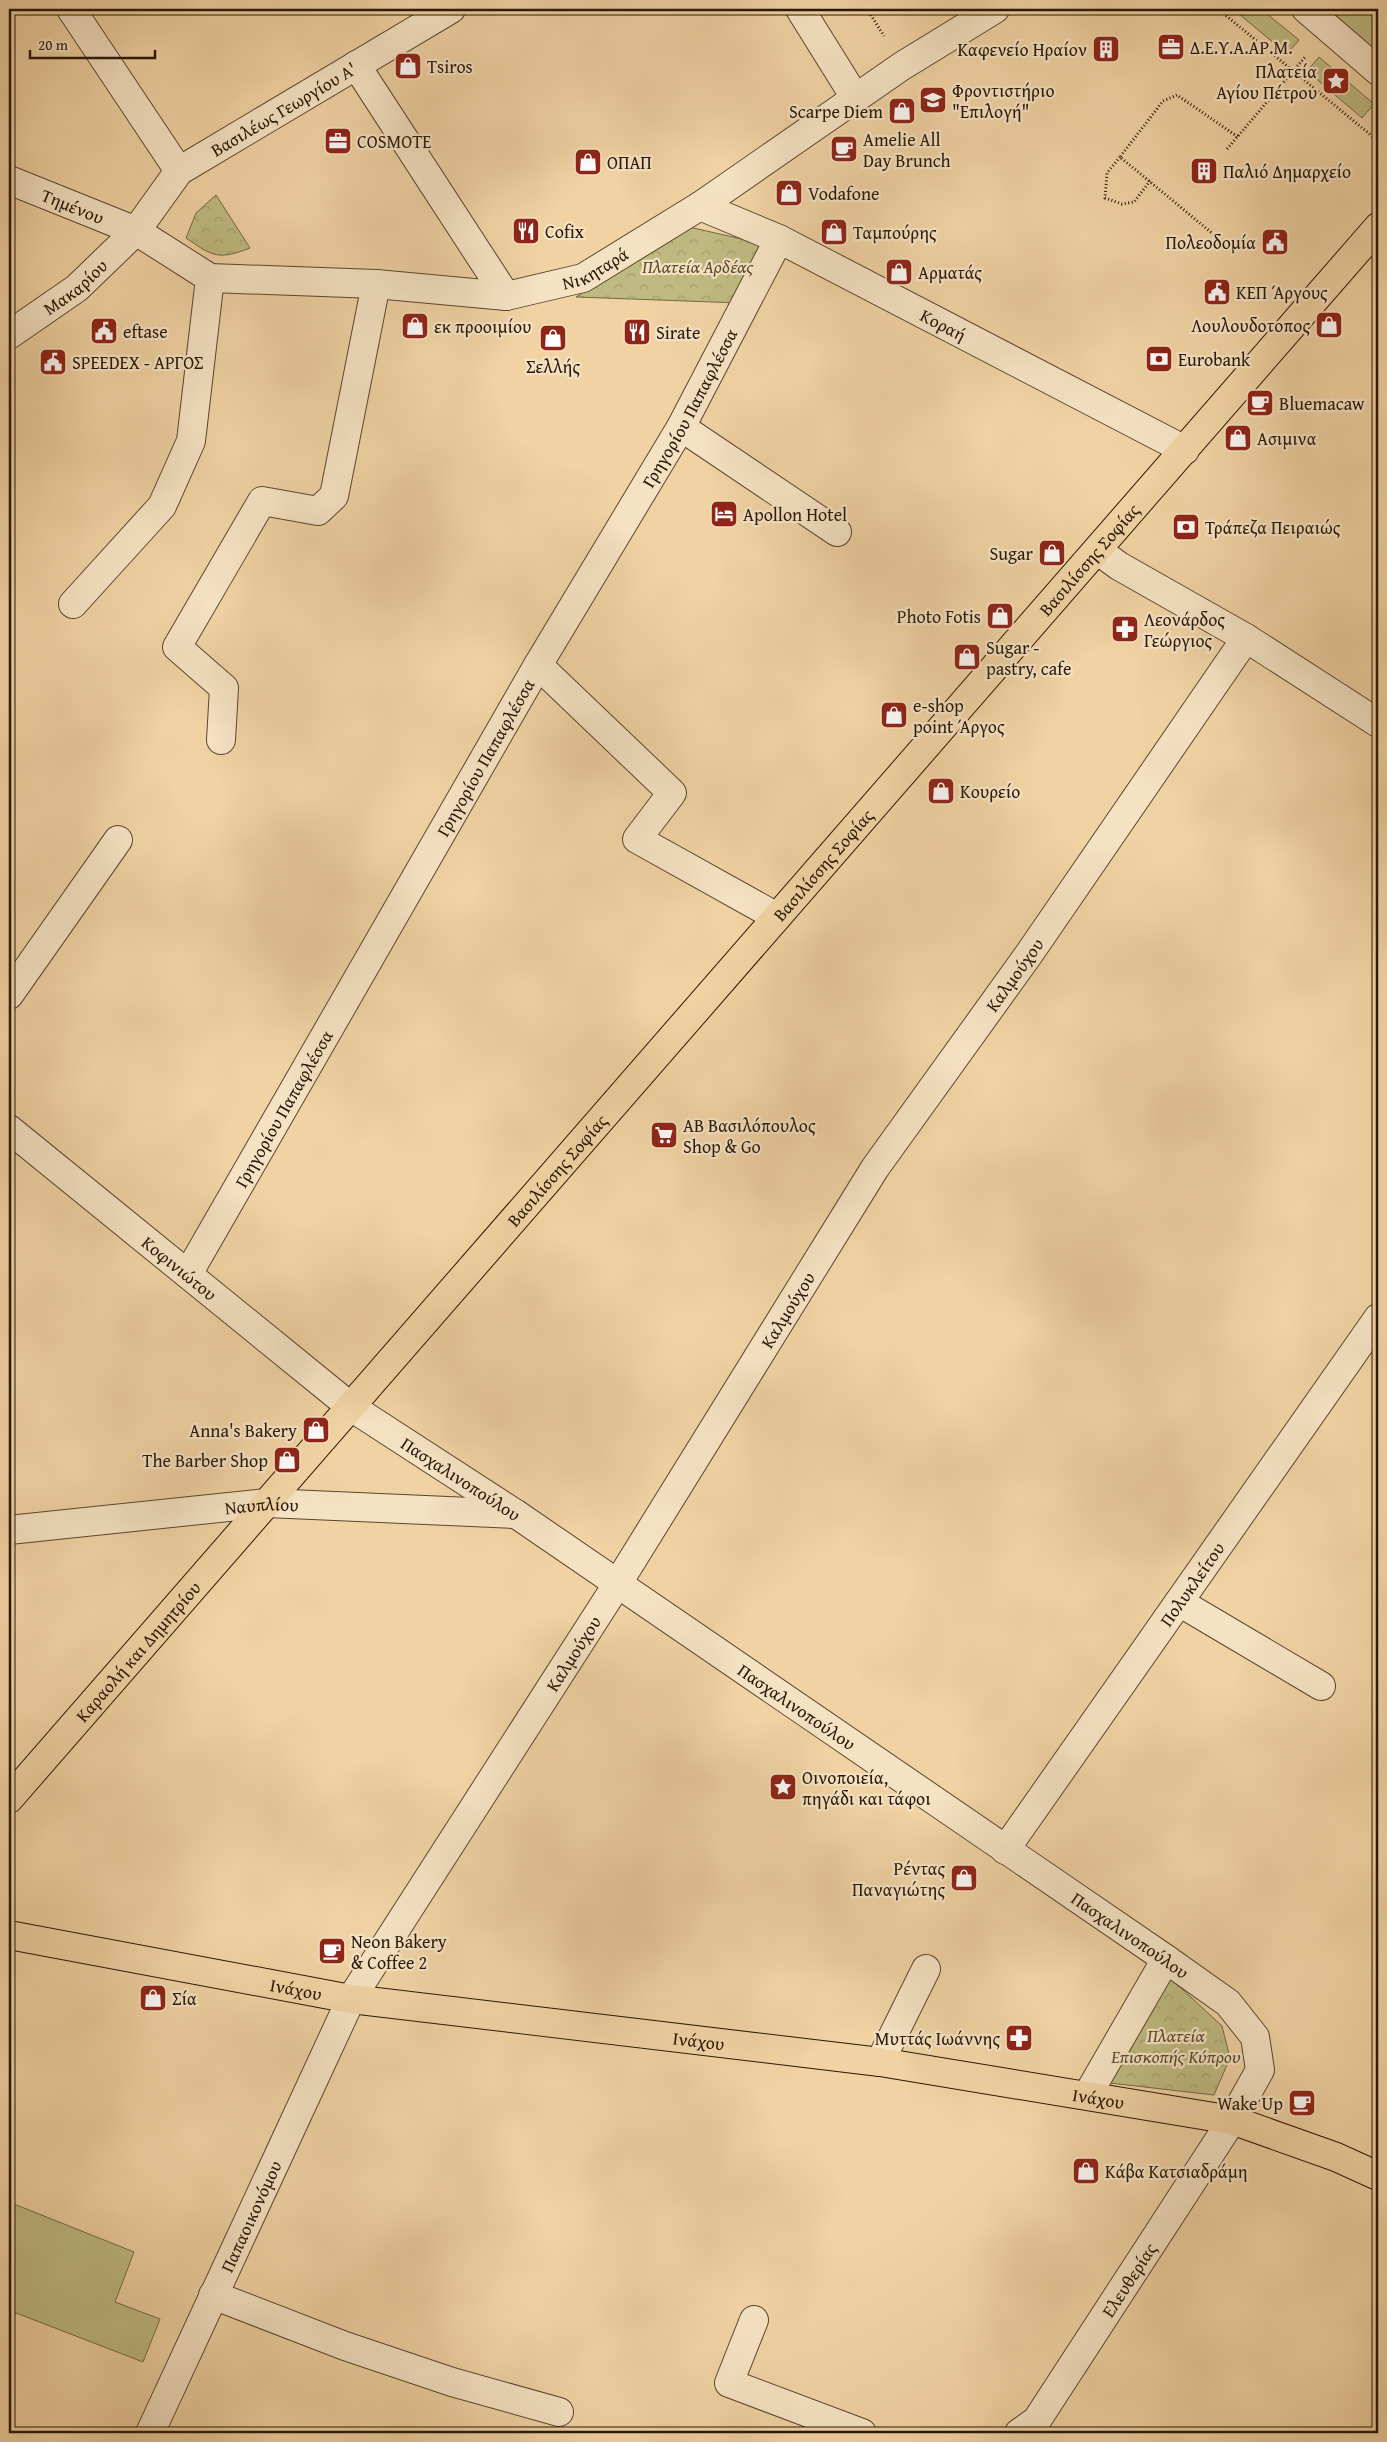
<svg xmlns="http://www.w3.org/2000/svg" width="1387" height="2442" font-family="'Gentium Book Plus',serif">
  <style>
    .green { fill: #bfba81; stroke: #746845 }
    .forest { fill: url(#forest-crowns); stroke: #746845 }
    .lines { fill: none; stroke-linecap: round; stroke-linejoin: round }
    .minor-casing { stroke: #5a4630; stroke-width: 30 }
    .major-casing { stroke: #281709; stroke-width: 30 }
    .path { stroke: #281709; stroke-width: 3; stroke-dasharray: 1 2.5; stroke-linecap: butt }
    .minor { stroke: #f5e2c3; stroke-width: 28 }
    .major { stroke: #f0d2a3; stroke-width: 28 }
    .labels { text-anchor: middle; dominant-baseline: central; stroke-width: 4.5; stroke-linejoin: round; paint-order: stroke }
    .poi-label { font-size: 18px; fill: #281709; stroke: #f5e2c3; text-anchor: start }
    .street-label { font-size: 18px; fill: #281709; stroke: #f5e2c3 }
    .park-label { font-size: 18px; font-style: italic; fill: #55482d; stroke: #f5e2c3 }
  </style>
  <defs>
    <pattern id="forest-crowns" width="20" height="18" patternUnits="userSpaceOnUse" patternTransform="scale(1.25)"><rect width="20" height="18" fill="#bfba81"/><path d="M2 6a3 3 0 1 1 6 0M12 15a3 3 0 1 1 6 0" fill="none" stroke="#a49f6e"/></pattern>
  </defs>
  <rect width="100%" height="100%" fill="#f0d2a3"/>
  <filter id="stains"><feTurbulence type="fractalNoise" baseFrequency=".004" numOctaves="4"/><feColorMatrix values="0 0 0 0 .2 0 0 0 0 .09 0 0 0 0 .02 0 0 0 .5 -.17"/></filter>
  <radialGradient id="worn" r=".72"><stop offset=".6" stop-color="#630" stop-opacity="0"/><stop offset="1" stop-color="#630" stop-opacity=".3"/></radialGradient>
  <g class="green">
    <path d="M 1233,9 L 1261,9 L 1299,40 L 1287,54 Z"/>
    <path d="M 1329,9 L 1366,9 L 1378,24 L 1378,53 Z"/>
    <path d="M 1319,57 L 1374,104 L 1362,118 L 1307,71 Z"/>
    <path d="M 9,2202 L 134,2252 L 115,2302 L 160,2319 L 143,2362 L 11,2311 L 9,2316 Z"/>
  </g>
  <g class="forest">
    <path d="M 216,195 L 250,248 C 219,260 213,257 186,238 L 196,213 Z"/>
    <path d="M 689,227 L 768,245 L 741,303 L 576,297 Z"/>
    <path d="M 1166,1974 L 1222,2026 L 1230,2058 L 1214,2095 L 1101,2082 Z"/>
  </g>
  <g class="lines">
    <g class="minor-casing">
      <g id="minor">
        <path d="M 71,9 L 179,171"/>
        <path d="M 800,9 L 856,99"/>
        <path d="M 1306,9 L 1378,71"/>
        <path d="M 356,65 L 506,296"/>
        <path id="s1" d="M 9,180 L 136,231 L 210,278 L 376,284 L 506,296 L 583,278 L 700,206 L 902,66 L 995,9"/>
        <path id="s2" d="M 700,206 L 779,239 L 1185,450"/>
        <path id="s3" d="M 9,335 L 77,288 L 136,231 L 179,171 L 451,9"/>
        <path d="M 681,427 L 837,532"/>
        <path d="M 1097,550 L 1119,566 L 1246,638 L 1378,723"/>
        <path d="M 73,604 L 162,506 L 191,441 L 210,278"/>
        <path d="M 538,665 L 672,793 L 637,839 L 777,917"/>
        <path d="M 221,740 L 224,688 L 177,647 L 262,501 L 318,511 L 334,496 L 376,284"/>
        <path d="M 9,995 L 118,840"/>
        <path id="s4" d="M 9,1129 L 351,1407 L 516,1514 L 1166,1959 L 1228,2003 L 1255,2037 L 1260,2070 L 1232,2120 L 1037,2420 L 1019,2433"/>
        <path id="s5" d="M 188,1274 L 538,665 L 681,427 L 779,239"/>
        <path id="s6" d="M 9,1530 L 267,1503 L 516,1514"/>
        <path d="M 1179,1602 L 1321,1686"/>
        <path id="s7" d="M 1005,1850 L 1378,1318"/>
        <path d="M 880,2062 L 926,1969"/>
        <path d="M 1088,2094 L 1166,1959"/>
        <path d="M 213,2295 L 345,2346 L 452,2382 L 559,2412"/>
        <path d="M 754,2320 L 729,2383 L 862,2433"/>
        <path id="s8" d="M 150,2433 L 351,1999 L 618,1583 L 875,1168 L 1029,954 L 1246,638"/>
      </g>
    </g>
    <g class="major-casing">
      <g id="major">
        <path id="s9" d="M 9,1799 L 1378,227"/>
        <path id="s10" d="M 9,1935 L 351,1999 L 880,2062 L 1232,2120 L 1336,2157 L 1378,2176"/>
      </g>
    </g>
    <g class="path">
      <path d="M 867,9 L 884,36"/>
      <path d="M 1218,9 L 1378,141"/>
      <path d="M 1227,149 L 1306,56"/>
      <path d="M 1120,157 L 1107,173 L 1105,198 L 1122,204 L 1134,202 L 1150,181"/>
      <path d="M 1230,248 L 1120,157 L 1163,101 L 1177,95 L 1238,137"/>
    </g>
    <use href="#minor" class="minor"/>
    <use href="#major" class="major"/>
  </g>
  <defs>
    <g id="office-square" transform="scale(1.4375)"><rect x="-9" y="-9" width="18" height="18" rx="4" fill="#8f2418" stroke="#f5e2c3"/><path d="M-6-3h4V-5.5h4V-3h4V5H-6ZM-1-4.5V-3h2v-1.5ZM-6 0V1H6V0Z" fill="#fff"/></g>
    <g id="building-square" transform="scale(1.4375)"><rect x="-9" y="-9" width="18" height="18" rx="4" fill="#8f2418" stroke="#f5e2c3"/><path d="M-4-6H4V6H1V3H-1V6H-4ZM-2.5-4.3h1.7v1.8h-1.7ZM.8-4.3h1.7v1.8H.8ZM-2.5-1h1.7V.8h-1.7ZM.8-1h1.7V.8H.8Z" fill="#fff"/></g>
    <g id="shop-square" transform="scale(1.4375)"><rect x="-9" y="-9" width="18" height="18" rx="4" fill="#8f2418" stroke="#f5e2c3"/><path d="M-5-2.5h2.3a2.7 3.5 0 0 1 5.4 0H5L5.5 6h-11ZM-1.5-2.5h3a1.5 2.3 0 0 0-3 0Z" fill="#fff"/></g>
    <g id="sight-square" transform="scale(1.4375)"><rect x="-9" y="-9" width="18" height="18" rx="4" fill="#8f2418" stroke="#f5e2c3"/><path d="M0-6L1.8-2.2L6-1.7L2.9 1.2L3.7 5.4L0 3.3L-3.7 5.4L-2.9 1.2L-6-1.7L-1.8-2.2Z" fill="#fff"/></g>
    <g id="school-square" transform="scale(1.4375)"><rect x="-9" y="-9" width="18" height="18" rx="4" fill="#8f2418" stroke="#f5e2c3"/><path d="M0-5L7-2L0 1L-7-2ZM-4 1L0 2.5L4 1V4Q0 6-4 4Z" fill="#fff"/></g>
    <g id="cafe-square" transform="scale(1.4375)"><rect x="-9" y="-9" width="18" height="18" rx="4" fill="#8f2418" stroke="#f5e2c3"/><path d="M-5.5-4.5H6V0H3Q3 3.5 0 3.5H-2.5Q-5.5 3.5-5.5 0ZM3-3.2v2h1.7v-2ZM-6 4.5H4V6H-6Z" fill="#fff"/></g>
    <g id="restaurant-square" transform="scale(1.4375)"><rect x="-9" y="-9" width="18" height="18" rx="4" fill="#8f2418" stroke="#f5e2c3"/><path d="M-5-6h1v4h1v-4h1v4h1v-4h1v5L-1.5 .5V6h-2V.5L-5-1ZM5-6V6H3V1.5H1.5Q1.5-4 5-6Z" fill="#fff"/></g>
    <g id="civic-square" transform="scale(1.4375)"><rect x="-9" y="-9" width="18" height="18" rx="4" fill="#8f2418" stroke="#f5e2c3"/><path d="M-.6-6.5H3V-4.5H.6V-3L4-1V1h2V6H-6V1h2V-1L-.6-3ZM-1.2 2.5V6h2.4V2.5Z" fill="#fff"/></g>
    <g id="bank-square" transform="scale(1.4375)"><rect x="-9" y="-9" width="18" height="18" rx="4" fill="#8f2418" stroke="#f5e2c3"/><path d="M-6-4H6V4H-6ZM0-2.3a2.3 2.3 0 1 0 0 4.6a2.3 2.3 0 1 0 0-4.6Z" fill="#fff"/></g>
    <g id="hotel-square" transform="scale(1.4375)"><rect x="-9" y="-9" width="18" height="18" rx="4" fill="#8f2418" stroke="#f5e2c3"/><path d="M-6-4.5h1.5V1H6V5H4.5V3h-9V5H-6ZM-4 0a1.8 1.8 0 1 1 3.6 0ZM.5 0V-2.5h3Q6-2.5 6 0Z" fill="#fff"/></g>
    <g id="pharmacy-square" transform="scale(1.4375)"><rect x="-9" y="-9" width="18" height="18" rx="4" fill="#8f2418" stroke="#f5e2c3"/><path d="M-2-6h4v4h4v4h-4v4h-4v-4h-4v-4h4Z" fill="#fff"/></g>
    <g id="supermarket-square" transform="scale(1.4375)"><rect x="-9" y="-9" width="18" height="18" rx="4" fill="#8f2418" stroke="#f5e2c3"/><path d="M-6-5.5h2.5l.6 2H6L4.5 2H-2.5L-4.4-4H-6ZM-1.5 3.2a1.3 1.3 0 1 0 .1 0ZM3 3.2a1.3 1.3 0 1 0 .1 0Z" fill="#fff"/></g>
  </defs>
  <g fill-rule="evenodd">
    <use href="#office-square" x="1171" y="47"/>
    <use href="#building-square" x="1106" y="49"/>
    <use href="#shop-square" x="408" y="66"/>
    <use href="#sight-square" x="1336" y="81"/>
    <use href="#school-square" x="933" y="100"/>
    <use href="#shop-square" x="902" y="111"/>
    <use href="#office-square" x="338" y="141"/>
    <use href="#cafe-square" x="844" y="149"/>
    <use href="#shop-square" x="588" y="162"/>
    <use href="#building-square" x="1204" y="171"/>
    <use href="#shop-square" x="789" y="193"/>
    <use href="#restaurant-square" x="526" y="231"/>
    <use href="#shop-square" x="834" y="232"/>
    <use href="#civic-square" x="1275" y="242"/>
    <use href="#shop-square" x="899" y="272"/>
    <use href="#civic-square" x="1217" y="292"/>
    <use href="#shop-square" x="1329" y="325"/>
    <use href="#shop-square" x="415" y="326"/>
    <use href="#civic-square" x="104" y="331"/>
    <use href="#restaurant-square" x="637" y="332"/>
    <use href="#shop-square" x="553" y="338"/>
    <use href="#bank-square" x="1159" y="359"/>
    <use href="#civic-square" x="53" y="362"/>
    <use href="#cafe-square" x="1260" y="403"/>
    <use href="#shop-square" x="1238" y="438"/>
    <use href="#hotel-square" x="724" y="514"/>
    <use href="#bank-square" x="1186" y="527"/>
    <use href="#shop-square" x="1052" y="553"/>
    <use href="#shop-square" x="1000" y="616"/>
    <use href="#pharmacy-square" x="1125" y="629"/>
    <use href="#shop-square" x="967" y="657"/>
    <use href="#shop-square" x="894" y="715"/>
    <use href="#shop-square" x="941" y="791"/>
    <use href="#supermarket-square" x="664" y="1135"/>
    <use href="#shop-square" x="316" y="1430"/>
    <use href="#shop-square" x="287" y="1460"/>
    <use href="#sight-square" x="783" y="1787"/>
    <use href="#shop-square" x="964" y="1878"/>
    <use href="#cafe-square" x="332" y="1951"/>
    <use href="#shop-square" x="153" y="1998"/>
    <use href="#pharmacy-square" x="1019" y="2038"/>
    <use href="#cafe-square" x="1302" y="2103"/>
    <use href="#shop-square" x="1086" y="2171"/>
  </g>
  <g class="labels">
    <g class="poi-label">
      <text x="1190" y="47">Δ.Ε.Υ.Α.ΑΡ.Μ.</text>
      <text x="1087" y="49" text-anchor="end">Καφενείο Ηραίον</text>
      <text x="427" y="66">Tsiros</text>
      <text x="1317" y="71" text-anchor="end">Πλατεία<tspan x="1317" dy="21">Αγίου Πέτρου</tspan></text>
      <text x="952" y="90">Φροντιστήριο<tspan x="952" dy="21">"Επιλογή"</tspan></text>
      <text x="883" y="111" text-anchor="end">Scarpe Diem</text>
      <text x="863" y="139">Amelie All<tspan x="863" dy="21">Day Brunch</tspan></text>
      <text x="357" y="141">COSMOTE</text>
      <text x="607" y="162">ΟΠΑΠ</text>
      <text x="1223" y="171">Παλιό Δημαρχείο</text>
      <text x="808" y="193">Vodafone</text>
      <text x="545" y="231">Cofix</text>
      <text x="853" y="232">Ταμπούρης</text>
      <text x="1256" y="242" text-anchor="end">Πολεοδομία</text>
      <text x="918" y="272">Αρματάς</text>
      <text x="1236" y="292">ΚΕΠ Άργους</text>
      <text x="1310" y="325" text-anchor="end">Λουλουδοτοπος</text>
      <text x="434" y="326">εκ προοιμίου</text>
      <text x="123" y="331">eftase</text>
      <text x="656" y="332">Sirate</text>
      <text x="1178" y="359">Eurobank</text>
      <text x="72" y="362">SPEEDEX - ΑΡΓΟΣ</text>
      <text x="553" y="366" text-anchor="middle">Σελλής</text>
      <text x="1279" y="403">Bluemacaw</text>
      <text x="1257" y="438">Ασιμινα</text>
      <text x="743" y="514">Apollon Hotel</text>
      <text x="1205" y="527">Τράπεζα Πειραιώς</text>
      <text x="1033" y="553" text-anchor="end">Sugar</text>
      <text x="981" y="616" text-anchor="end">Photo Fotis</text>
      <text x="1144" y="619">Λεονάρδος<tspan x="1144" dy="21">Γεώργιος</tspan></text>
      <text x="986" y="647">Sugar -<tspan x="986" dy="21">pastry, cafe</tspan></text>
      <text x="913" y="705">e-shop<tspan x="913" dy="21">point Άργος</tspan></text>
      <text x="960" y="791">Κουρείο</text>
      <text x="683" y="1125">ΑΒ Βασιλόπουλος<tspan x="683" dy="21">Shop &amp; Go</tspan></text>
      <text x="297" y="1430" text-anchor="end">Anna's Bakery</text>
      <text x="268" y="1460" text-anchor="end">The Barber Shop</text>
      <text x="802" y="1777">Οινοποιεία,<tspan x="802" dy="21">πηγάδι και τάφοι</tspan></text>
      <text x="945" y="1868" text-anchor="end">Ρέντας<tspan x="945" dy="21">Παναγιώτης</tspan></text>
      <text x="351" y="1941">Neon Bakery<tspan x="351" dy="21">&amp; Coffee 2</tspan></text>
      <text x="172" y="1998">Σία</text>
      <text x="1000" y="2038" text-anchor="end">Μυττάς Ιωάννης</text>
      <text x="1283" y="2103" text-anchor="end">Wake Up</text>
      <text x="1105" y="2171">Κάβα Κατσιαδράμη</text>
    </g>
    <g class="street-label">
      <text stroke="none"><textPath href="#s3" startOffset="360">Βασιλέως Γεωργίου Α'</textPath></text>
      <text stroke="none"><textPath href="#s1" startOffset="69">Τημένου</textPath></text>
      <text stroke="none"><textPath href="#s1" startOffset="615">Νικηταρά</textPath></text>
      <text stroke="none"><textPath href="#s3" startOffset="82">Μακαρίου</textPath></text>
      <text stroke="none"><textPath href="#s2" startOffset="271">Κοραή</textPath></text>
      <text stroke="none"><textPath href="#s5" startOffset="1001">Γρηγορίου Παπαφλέσσα</textPath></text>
      <text stroke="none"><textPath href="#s9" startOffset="1644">Βασιλίσσης Σοφίας</textPath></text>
      <text stroke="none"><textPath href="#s5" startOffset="596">Γρηγορίου Παπαφλέσσα</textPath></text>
      <text stroke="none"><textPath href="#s9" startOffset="1239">Βασιλίσσης Σοφίας</textPath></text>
      <text stroke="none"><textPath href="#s8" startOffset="1699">Καλμούχου</textPath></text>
      <text stroke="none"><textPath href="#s5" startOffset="191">Γρηγορίου Παπαφλέσσα</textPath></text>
      <text stroke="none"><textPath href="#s9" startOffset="834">Βασιλίσσης Σοφίας</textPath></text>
      <text stroke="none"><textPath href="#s4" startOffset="220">Κοφινιώτου</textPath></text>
      <text stroke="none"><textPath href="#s8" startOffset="1294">Καλμούχου</textPath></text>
      <text stroke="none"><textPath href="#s4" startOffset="572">Πασχαλινοπούλου</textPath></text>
      <text stroke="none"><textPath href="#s6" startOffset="254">Ναυπλίου</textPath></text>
      <text stroke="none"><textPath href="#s7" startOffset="325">Πολυκλείτου</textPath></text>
      <text stroke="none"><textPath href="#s9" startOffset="196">Καραολή και Δημητρίου</textPath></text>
      <text stroke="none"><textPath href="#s8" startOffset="889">Καλμούχου</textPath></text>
      <text stroke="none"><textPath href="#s4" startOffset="978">Πασχαλινοπούλου</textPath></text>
      <text stroke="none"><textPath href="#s4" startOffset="1382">Πασχαλινοπούλου</textPath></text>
      <text stroke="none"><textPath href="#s10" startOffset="292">Ινάχου</textPath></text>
      <text stroke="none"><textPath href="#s10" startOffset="698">Ινάχου</textPath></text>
      <text stroke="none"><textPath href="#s10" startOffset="1102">Ινάχου</textPath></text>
      <text stroke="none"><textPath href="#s8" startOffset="239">Παπαοικονόμου</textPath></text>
      <text transform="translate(1129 2280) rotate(-57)">Ελευθερίας</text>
    </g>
    <g class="park-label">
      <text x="698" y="266">Πλατεία Αρδέας</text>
      <text x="1176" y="2035">Πλατεία<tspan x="1176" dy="21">Επισκοπής Κύπρου</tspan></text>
    </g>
  </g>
  <rect width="1387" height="2442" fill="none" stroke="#f0d2a3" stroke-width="30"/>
  <rect x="10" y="10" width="1367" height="2422" fill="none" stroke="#281709" stroke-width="2.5"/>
  <rect x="15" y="15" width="1357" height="2412" fill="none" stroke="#281709"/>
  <path d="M30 50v8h125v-8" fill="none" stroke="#281709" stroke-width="2.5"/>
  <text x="38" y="50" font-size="15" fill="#281709" stroke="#f5e2c3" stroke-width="4" paint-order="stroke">20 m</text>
  <rect width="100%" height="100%" filter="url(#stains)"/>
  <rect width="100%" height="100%" fill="url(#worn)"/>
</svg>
